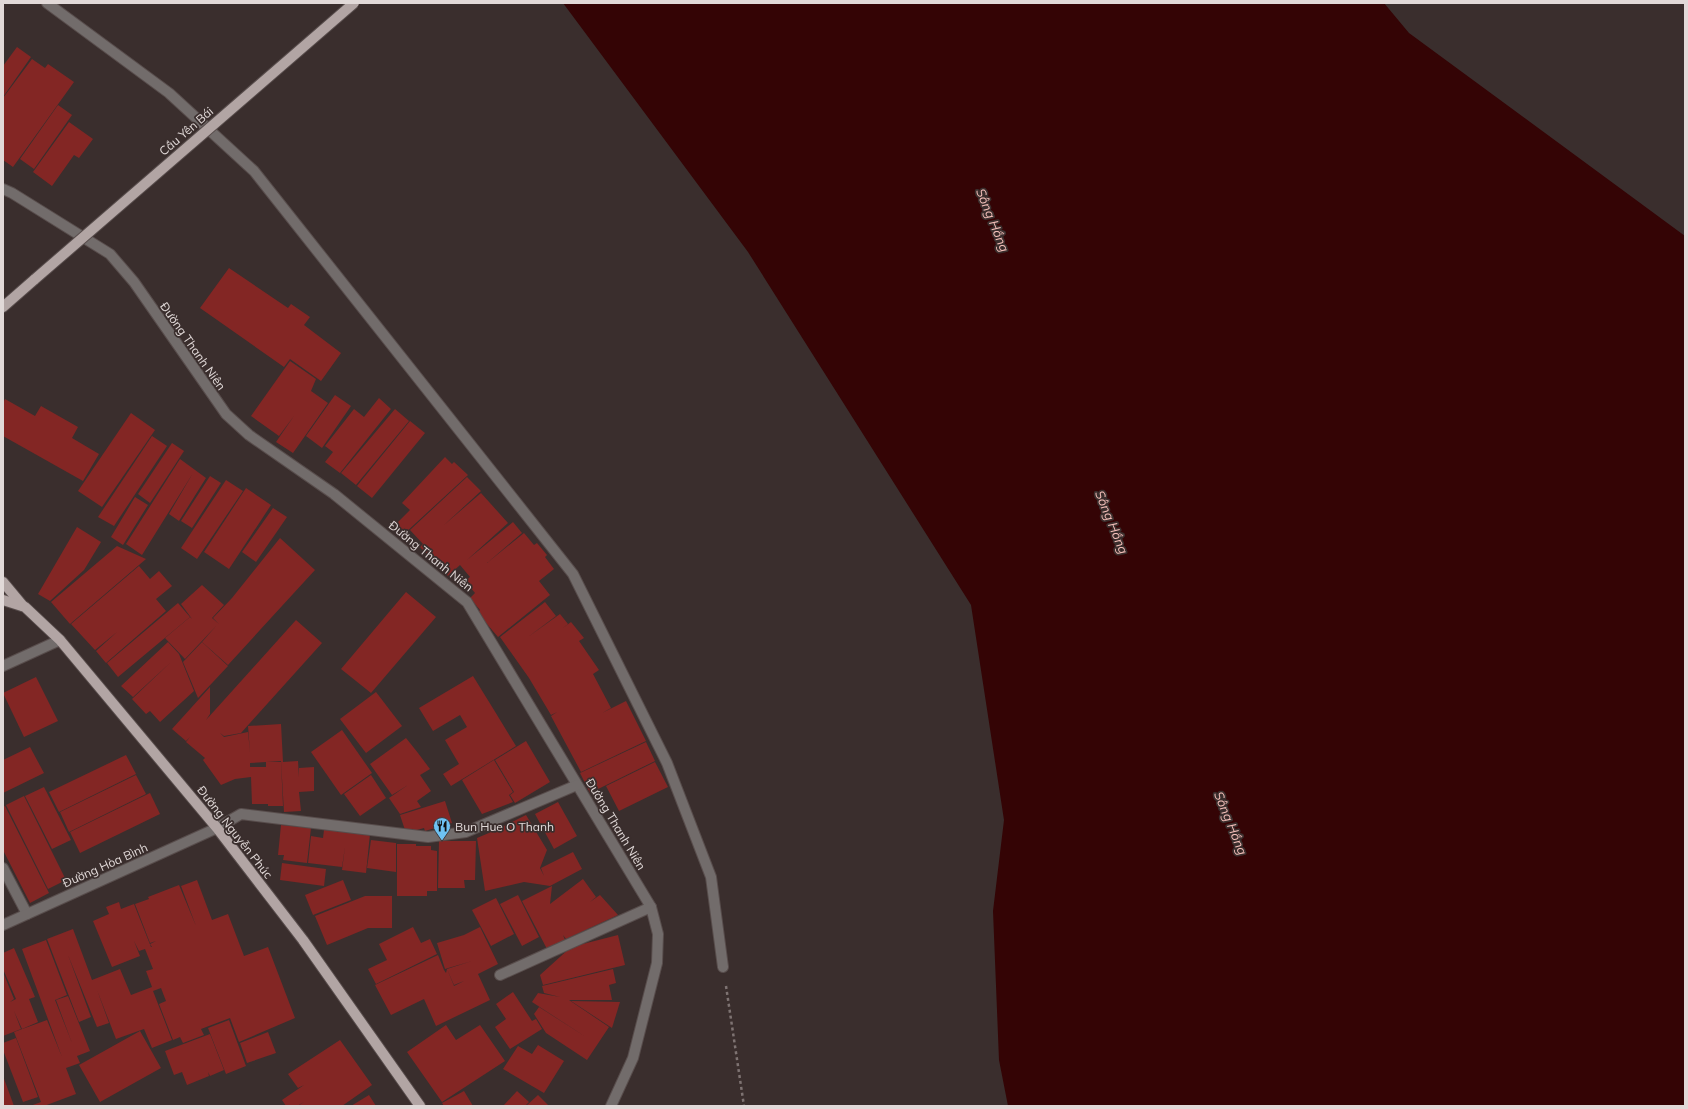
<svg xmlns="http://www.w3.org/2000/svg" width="1688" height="1109" font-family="Mulish,sans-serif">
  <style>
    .water { fill: #340405 }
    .building { fill: #832624; fill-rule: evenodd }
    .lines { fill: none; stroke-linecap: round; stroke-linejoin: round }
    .minor-casing { stroke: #584d4c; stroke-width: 12 }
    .major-casing { stroke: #584d4c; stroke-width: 12 }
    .path { stroke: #7e7372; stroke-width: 2.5; stroke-dasharray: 3 3; stroke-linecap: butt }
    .minor { stroke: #726c6b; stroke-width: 10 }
    .major { stroke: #b2a5a4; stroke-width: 10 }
    .major-bridge-casing { stroke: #584d4c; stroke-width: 12; stroke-linecap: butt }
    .major-bridge { stroke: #b2a5a4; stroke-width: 10 }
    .labels { text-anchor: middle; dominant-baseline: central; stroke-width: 3.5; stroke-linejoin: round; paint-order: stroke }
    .street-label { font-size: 12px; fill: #e1d9d8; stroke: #3a2e2d }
    .poi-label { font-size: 12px; fill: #e1d9d8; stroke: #3a2e2d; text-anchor: start }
    .water-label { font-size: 13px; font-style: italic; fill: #f3beb8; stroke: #3a2e2d }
  </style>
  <rect width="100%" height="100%" fill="#3a2e2d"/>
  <path class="water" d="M 563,3 L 1384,3 L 1409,33 L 1685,236 L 1685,1106 L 1008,1106 L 999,1060 L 993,911 L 1004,820 L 971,605 L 748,252 Z"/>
  <g class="building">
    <path d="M 17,47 L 31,57 L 3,97 L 3,66 Z"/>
    <path d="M 32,59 L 45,68 L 48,64 L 74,82 L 13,167 L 3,160 L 3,98 Z"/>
    <path d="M 58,105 L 72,115 L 34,169 L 20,159 Z"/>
    <path d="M 69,122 L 93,139 L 79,158 L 74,155 L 52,186 L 33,172 Z"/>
    <path d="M 229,268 L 288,308 L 291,304 L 310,317 L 304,325 L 341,353 L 321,381 L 290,359 L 284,367 L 200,308 Z"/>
    <path d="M 290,361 L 316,379 L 311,391 L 328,403 L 293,453 L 276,442 L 294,416 L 279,436 L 251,416 Z"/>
    <path d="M 335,395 L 351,406 L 322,448 L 306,436 Z"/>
    <path d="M 379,398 L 391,409 L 340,473 L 325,462 L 333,452 L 325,446 L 354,409 L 364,417 Z"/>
    <path d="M 5,399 L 35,416 L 41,406 L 78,427 L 72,438 L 99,454 L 83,481 L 3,436 L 3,403 Z"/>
    <path d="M 395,409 L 409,421 L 356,485 L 341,473 Z"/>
    <path d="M 131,413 L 155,430 L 102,507 L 78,491 Z"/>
    <path d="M 410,421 L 425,433 L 372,498 L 357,486 Z"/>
    <path d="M 152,436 L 167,446 L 114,526 L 98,517 Z"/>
    <path d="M 172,443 L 184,451 L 150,503 L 138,494 Z"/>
    <path d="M 445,457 L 452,464 L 454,462 L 468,475 L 404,534 L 395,525 L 410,510 L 402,503 Z"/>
    <path d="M 180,459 L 206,478 L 179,521 L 169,514 L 193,473 L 142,555 L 126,544 Z"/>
    <path d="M 210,476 L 221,483 L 192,528 L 181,521 Z"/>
    <path d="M 467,477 L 481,491 L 444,525 L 481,493 L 508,523 L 467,560 L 513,522 L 522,533 L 487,563 L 524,533 L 534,545 L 537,543 L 547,555 L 545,557 L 554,569 L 539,581 L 550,595 L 498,637 L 487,624 L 493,619 L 487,624 L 477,613 L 480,610 L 470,598 L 475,593 L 465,581 L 470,577 L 460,565 L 448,576 L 420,547 L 423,544 L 410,530 Z"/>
    <path d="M 226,480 L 243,491 L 197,559 L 181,548 Z"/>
    <path d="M 246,488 L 271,505 L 229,569 L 204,552 Z"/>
    <path d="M 135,497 L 148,505 L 123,545 L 111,537 Z"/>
    <path d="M 273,508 L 287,517 L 256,562 L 242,552 Z"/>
    <path d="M 77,527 L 101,542 L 84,570 L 50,601 L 38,594 Z"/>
    <path d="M 280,538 L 315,570 L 228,665 L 202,642 L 216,626 L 185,659 L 165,638 L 190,617 L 192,619 L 181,604 L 202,585 L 224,605 L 212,618 L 219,624 L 213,618 L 232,598 Z"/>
    <path d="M 117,546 L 146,559 L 70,624 L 51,602 Z"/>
    <path d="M 139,566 L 150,579 L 159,571 L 172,586 L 156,599 L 166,611 L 106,663 L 96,651 L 117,632 L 95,650 L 71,624 Z"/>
    <path d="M 406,592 L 436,617 L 371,693 L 341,669 Z"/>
    <path d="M 545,602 L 556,616 L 528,637 L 560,614 L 568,624 L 563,628 L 571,622 L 584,638 L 579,641 L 599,670 L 593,674 L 611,708 L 602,713 L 626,701 L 646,741 L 581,772 L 551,716 L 557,712 L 551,715 L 529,678 L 500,637 Z"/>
    <path d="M 178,603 L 190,617 L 118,677 L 107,663 Z"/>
    <path d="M 296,620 L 322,643 L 241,733 L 224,736 L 220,733 L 224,737 L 221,741 L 224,737 L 248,732 L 250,752 L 248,726 L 281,724 L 283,762 L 298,761 L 299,777 L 299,768 L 314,767 L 314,791 L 299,792 L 301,811 L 284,812 L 281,761 L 267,762 L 281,762 L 283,806 L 268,806 L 268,794 L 268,804 L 252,804 L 251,777 L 235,779 L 221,785 L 203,760 L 205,758 L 186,742 L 190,737 L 186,741 L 172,729 L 210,687 L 210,714 L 206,720 ZM 266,762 L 266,767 L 250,767 L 250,763 Z"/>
    <path d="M 168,642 L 179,654 L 194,691 L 160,722 L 150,711 L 146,714 L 132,699 L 171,662 L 133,697 L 121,686 Z"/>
    <path d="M 202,642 L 228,666 L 198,698 L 183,662 Z"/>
    <path d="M 473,676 L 494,710 L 487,714 L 494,710 L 516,746 L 451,786 L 443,774 L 459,764 L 445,740 L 467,727 L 460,715 L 433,731 L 419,708 Z"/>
    <path d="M 36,677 L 58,721 L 24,737 L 3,693 Z"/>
    <path d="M 376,692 L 402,726 L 366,753 L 340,719 Z"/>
    <path d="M 342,730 L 372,773 L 341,795 L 311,752 Z"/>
    <path d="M 406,738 L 418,753 L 395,769 L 418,753 L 430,769 L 420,775 L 431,791 L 417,801 L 421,807 L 400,814 L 389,798 L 408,785 L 392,795 L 370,764 Z"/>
    <path d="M 526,741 L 550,782 L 515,803 L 510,795 L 514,792 L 495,760 Z"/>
    <path d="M 646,742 L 655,761 L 590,793 L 580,773 Z"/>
    <path d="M 30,747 L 44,773 L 3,793 L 3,760 Z"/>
    <path d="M 126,755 L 136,774 L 59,812 L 49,792 Z"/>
    <path d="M 494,760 L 513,792 L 509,795 L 513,802 L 482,814 L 462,780 Z"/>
    <path d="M 655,762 L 668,787 L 619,811 L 606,786 Z"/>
    <path d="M 136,775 L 146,794 L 69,832 L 60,812 Z"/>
    <path d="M 371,775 L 386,798 L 360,816 L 344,794 Z"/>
    <path d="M 44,787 L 71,840 L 52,849 L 25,796 Z"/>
    <path d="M 150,793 L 160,814 L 80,853 L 70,832 Z"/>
    <path d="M 24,796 L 66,880 L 48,889 L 6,805 Z"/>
    <path d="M 445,801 L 452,823 L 425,831 L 424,828 L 406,833 L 400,815 Z"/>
    <path d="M 558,802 L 577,836 L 554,849 L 535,814 Z"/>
    <path d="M 5,806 L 49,893 L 30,903 L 3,850 L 3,807 Z"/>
    <path d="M 526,815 L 547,850 L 540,868 L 544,876 L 541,868 L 573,852 L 582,869 L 550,886 L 524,882 L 485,891 L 477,838 L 496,830 Z"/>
    <path d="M 281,825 L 311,828 L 307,863 L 283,860 L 284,855 L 278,855 Z"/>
    <path d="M 324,830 L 370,834 L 366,873 L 342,870 L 345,847 L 342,867 L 308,863 L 311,836 L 323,838 Z"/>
    <path d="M 371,840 L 396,843 L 396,872 L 367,868 Z"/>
    <path d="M 439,841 L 476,841 L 475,880 L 464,880 L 465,888 L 438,888 Z"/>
    <path d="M 397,844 L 416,844 L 416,846 L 431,846 L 431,850 L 437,851 L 437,891 L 427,891 L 427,896 L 397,896 Z"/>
    <path d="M 282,863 L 326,869 L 324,886 L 280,880 Z"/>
    <path d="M 583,879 L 596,897 L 590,902 L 600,895 L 618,915 L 566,939 L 563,935 L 565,940 L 547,949 L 522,901 L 552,886 L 550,904 Z"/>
    <path d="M 197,880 L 212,920 L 228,914 L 244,956 L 268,947 L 295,1018 L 239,1042 L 230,1018 L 201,1029 L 204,1035 L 183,1043 L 180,1037 L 173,1040 L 159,1004 L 166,1001 L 161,988 L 153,991 L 172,1040 L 152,1048 L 144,1029 L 116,1039 L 97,990 L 109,1023 L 97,1027 L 68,955 L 91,1017 L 79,1022 L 47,939 L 73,929 L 92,980 L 120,969 L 131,995 L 152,987 L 146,971 L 153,969 L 145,949 L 139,951 L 134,941 L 140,956 L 112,967 L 93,921 L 109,914 L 106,907 L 119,902 L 121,909 L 134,904 L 151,947 L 152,947 L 150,944 L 156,941 L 150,943 L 135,904 L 149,899 L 148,897 L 179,885 L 196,926 L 181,886 Z"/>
    <path d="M 343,880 L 351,900 L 313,915 L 305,895 Z"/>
    <path d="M 518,895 L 539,937 L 522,946 L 500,904 Z"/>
    <path d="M 365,896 L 392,896 L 392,928 L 368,928 L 327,945 L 315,916 Z"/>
    <path d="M 496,898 L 514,934 L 491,946 L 472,910 Z"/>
    <path d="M 413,927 L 421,943 L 430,939 L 437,954 L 376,984 L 368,969 L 387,960 L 379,944 Z"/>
    <path d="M 480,927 L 498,964 L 478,974 L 490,1000 L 436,1026 L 424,999 L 391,1015 L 375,985 L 438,955 L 444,970 L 446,973 L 447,969 L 454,986 L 464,981 L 454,985 L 447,969 L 472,961 L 445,969 L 437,943 L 464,935 Z"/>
    <path d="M 618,935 L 625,965 L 543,985 L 540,975 L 571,947 Z"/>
    <path d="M 46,940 L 67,995 L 55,1000 L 72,1043 L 56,1000 L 68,996 L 90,1051 L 77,1056 L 80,1063 L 66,1068 L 76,1094 L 44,1106 L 30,1106 L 41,1102 L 14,1032 L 47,1020 L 62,1057 L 22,949 Z"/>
    <path d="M 14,948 L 35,997 L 29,999 L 38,1022 L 22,1029 L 14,1011 L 21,1029 L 3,1036 L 3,972 L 14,999 L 10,1002 L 16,999 L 3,969 L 3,953 Z"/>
    <path d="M 613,969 L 616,983 L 609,985 L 612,1000 L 569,1000 L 609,1027 L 587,1060 L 546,1033 L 534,1014 L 539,1007 L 589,1039 L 532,1002 L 538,993 L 560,997 L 544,993 L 542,986 Z"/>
    <path d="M 513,992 L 532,1021 L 536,1019 L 542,1029 L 510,1049 L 495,1027 L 506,1019 L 496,1004 Z"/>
    <path d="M 571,1001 L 620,1002 L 612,1028 Z"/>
    <path d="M 229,1020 L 246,1066 L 226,1074 L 208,1028 Z"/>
    <path d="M 446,1025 L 456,1040 L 480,1025 L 505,1061 L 442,1102 L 407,1052 Z"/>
    <path d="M 140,1031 L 161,1068 L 100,1102 L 79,1065 Z"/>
    <path d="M 268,1032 L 276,1053 L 247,1063 L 240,1043 Z"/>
    <path d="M 210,1034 L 224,1070 L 210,1076 L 208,1072 L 209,1076 L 187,1085 L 182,1072 L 174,1075 L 165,1051 Z"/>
    <path d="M 16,1038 L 38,1097 L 23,1102 L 3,1050 L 3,1043 Z"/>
    <path d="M 340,1040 L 372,1085 L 342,1106 L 298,1106 L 304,1102 L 297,1106 L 286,1106 L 282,1100 L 304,1085 L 298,1088 L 288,1074 Z"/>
    <path d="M 538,1045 L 564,1061 L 544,1093 L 503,1069 L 518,1046 L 532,1054 Z"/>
    <path d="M 3,1076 L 14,1106 L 3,1106 Z"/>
    <path d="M 464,1091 L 473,1106 L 444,1106 L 442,1103 Z"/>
    <path d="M 517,1091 L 529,1102 L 525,1106 L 503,1106 Z"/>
    <path d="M 369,1095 L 376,1106 L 351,1106 Z"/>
    <path d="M 538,1095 L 549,1106 L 526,1106 Z"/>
  </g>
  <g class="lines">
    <g class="minor-casing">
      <g id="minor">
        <path d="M 47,3 L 169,93 L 254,171 L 573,574 L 667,763 L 711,877 L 723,967"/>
        <path d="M 3,189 L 12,193 L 110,254 L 134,282 L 226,414 L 249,435 L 334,494 L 467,602 L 651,907 L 658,934 L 657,963 L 633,1058 L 611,1106"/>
        <path d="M 3,666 L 60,640"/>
        <path d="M 3,868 L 27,914"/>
        <path d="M 3,925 L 217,828 L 241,814 L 428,837 L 466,832 L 577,785"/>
        <path d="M 500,975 L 651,907"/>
      </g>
    </g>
    <g class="major-casing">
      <g id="major">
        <path d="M 3,307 L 35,279"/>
        <path d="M 3,582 L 23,606"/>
        <path d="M 3,600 L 25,607 L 60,640 L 217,828 L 303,940 L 420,1106"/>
      </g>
    </g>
    <path class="path" d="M 726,986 L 744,1106"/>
    <use href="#minor" class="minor"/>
    <use href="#major" class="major"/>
    <g class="major-bridge-casing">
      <path id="major-bridge" d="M 35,279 L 354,3"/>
    </g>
    <use href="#major-bridge" class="major-bridge"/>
  </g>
  <defs>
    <g id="restaurant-pin" transform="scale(0.9)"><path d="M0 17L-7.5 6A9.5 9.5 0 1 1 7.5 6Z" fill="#6ec2f3" stroke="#3a2e2d"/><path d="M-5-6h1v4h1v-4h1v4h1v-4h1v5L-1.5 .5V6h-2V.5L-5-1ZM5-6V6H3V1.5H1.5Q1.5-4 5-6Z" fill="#111"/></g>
  </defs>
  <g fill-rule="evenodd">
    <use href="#restaurant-pin" x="442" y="826"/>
  </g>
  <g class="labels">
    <g class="street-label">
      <text transform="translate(186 131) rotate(-41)">Cầu Yên Bái</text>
      <text transform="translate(193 346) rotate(55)">Đường Thanh Niên</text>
      <text transform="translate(431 556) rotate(39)">Đường Thanh Niên</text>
      <text transform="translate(616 824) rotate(59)">Đường Thanh Niên</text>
      <text transform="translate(235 832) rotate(52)">Đường Nguyễn Phúc</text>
      <text transform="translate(105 865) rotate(-24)">Đường Hòa Bình</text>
    </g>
    <g class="poi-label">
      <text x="455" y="826">Bun Hue O Thanh</text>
    </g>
    <g class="water-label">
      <text transform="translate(993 220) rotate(68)">Sông Hồng</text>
      <text transform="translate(1112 522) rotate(68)">Sông Hồng</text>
      <text transform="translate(1231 823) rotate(68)">Sông Hồng</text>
    </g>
  </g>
  <rect width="1688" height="1109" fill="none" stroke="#e1d9d8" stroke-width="8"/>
</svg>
